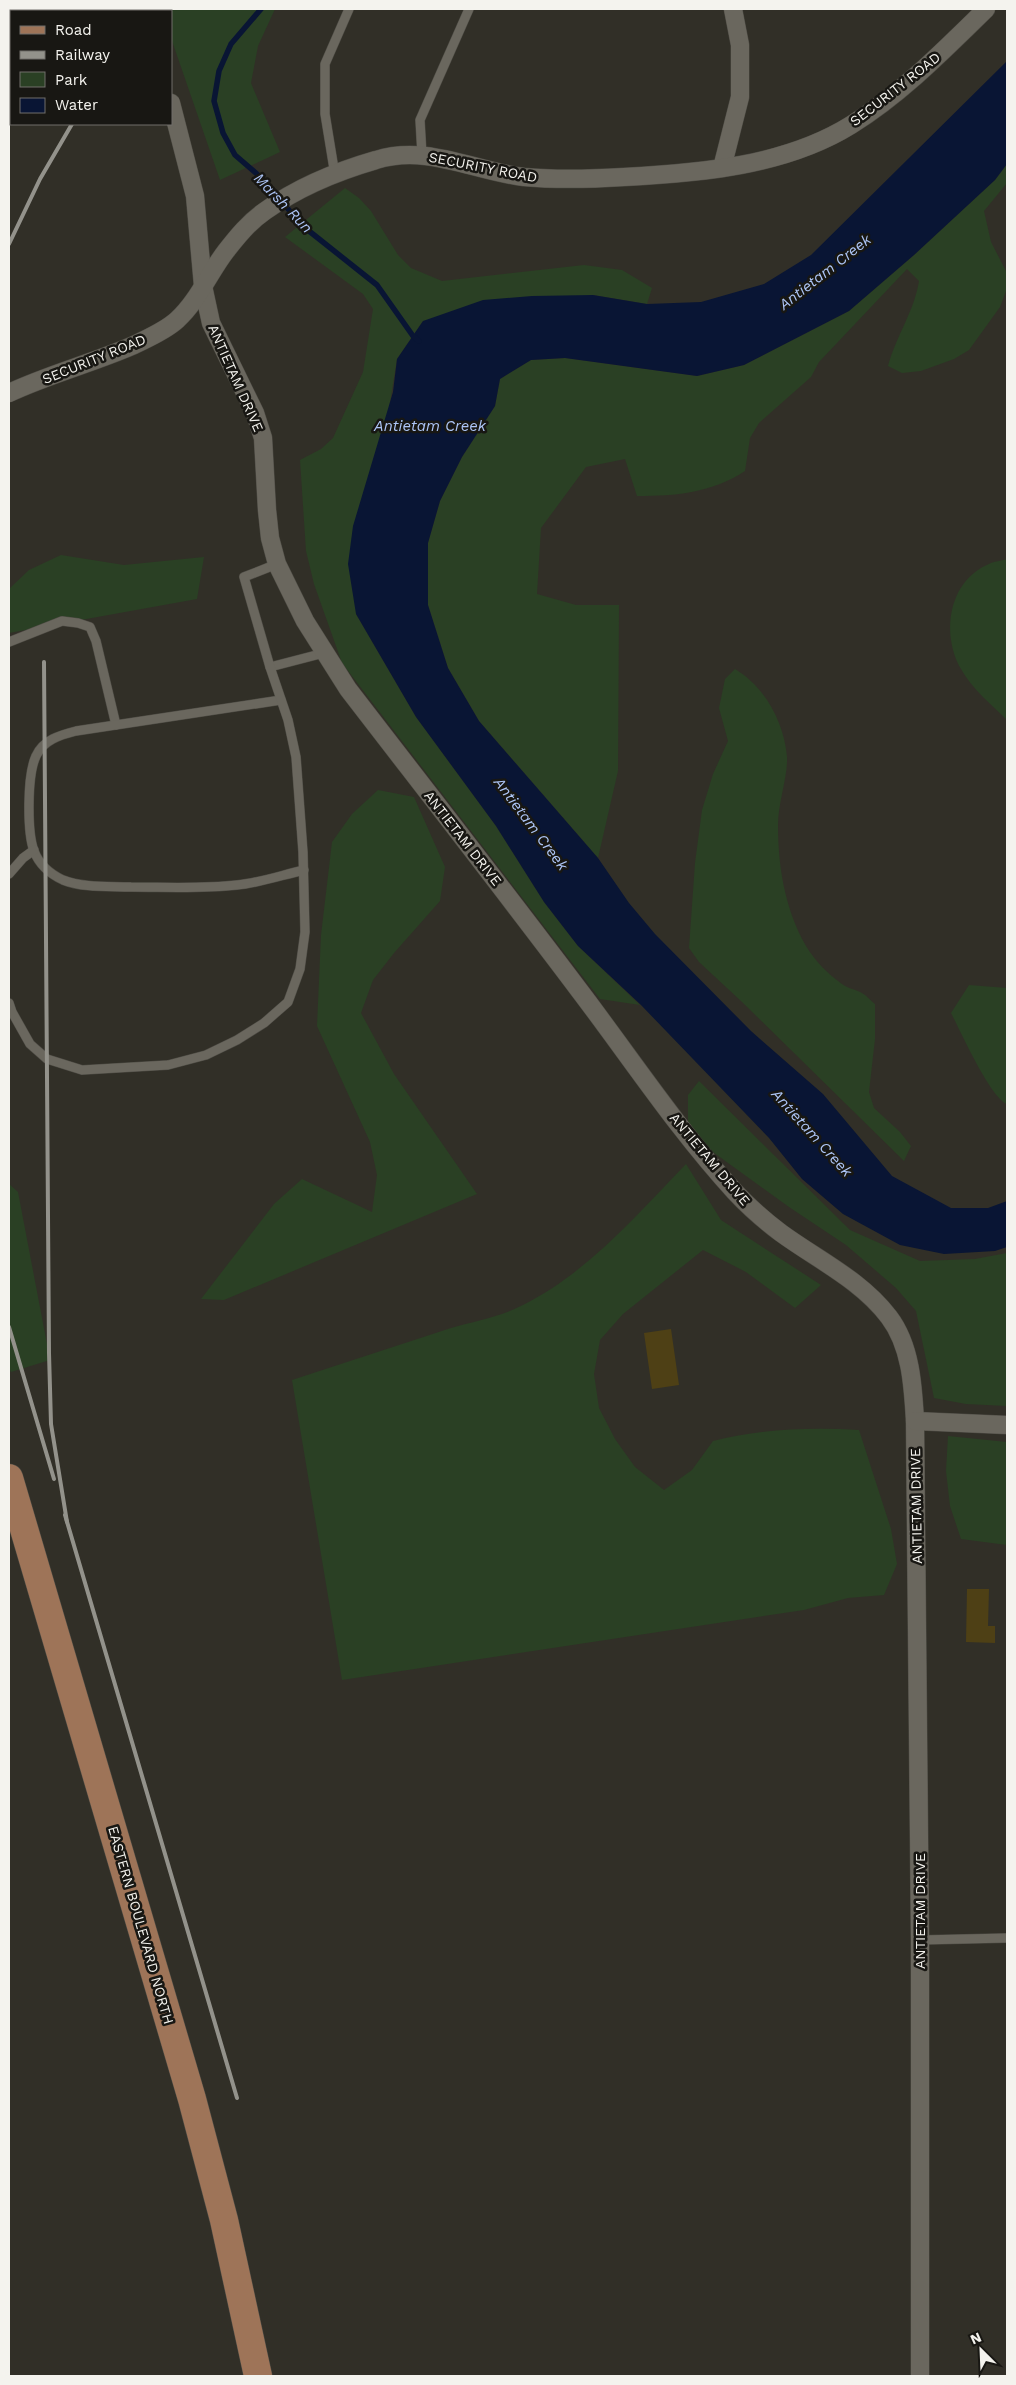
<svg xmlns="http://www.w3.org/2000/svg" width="1016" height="2385" font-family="'Work Sans',sans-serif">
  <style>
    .green { fill: #2a4024 }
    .water { fill: #091534 }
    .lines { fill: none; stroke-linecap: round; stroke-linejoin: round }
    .stream { stroke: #091534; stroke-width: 5.5 }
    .building { fill: #4e4015 }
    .service-casing { stroke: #4e4c45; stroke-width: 10 }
    .minor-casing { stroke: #4e4c45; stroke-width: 19 }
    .primary-casing { stroke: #4e4c45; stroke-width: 29 }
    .service { stroke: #6a675e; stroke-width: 9 }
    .minor { stroke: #6a675e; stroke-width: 18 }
    .primary { stroke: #9e7458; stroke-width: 28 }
    .rail { stroke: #93928b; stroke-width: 4 }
    .labels { text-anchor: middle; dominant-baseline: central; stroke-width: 5; stroke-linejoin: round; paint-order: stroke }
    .street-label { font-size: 14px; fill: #f4f3ee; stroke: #181713 }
    .water-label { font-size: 15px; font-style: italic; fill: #adc5f6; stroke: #181713 }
  </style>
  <rect width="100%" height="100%" fill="#312f27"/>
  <g class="green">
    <path d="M 9,9 L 44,9 L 45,11 L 11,11 L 11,120 L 9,121 Z"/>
    <path d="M 171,9 L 275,9 L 258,46 L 251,83 L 280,152 L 220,180 L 171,38 L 171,11 L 168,11 Z"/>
    <path d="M 1007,164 L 1007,183 L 984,211 L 991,242 L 1007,273 L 1006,291 L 1000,307 L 969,350 L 954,359 L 921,371 L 902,373 L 888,366 C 896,336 914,312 919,281 L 907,269 L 819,362 L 811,377 L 759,423 L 750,438 L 745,471 C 711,493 676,496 637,496 L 625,459 L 586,467 L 541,528 L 537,594 L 576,605 L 619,605 L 618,771 L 598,858 L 479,721 L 448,668 L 428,605 L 428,543 L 440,501 L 462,457 L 495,406 L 500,379 L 531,360 L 565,358 L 697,376 L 744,365 L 849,311 L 914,255 L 995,180 Z"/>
    <path d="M 345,188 L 359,198 L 371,211 L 398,255 L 411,268 L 442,281 L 584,265 L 622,270 L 652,288 L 647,304 L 593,295 L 423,321 L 397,359 L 356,614 L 416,717 L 496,826 L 544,902 L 578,946 L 640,1005 L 600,999 L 342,663 L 314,584 L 306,551 L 300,460 L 321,449 L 333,438 L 363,372 L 373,309 L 363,294 L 285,237 Z"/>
    <path d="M 61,555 L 124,565 L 204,557 L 197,599 L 9,633 L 9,589 L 29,570 Z"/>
    <path d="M 1007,559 L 1007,720 C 992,705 972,689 961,669 C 941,634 948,581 989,564 C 994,561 1001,561 1007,559 Z"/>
    <path d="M 735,669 C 765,687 784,722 787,757 C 788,776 778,803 778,825 C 778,867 785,909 806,946 C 815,961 828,974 842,984 C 847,988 854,989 860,992 C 865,994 870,1000 875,1004 L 875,1039 L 869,1092 L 874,1108 L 900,1132 L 911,1146 L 904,1161 L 741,1001 L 699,962 L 689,948 L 695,863 L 702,810 L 713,774 L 728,741 L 719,708 L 725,679 Z"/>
    <path d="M 378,790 L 414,797 L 445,867 L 440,901 L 394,953 L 373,980 L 361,1013 L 394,1074 L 477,1194 L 224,1300 L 201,1299 L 274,1204 L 302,1179 L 372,1212 L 377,1175 L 370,1142 L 317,1026 L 321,935 L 332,842 L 352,814 Z"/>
    <path d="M 969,985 L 1007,988 L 1007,1104 C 990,1097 961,1032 951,1013 Z"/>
    <path d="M 699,1081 L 850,1230 L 920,1261 L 975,1259 L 1007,1253 L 1007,1406 L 966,1404 L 934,1398 L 916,1311 L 896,1288 L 846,1245 L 789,1207 L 688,1134 L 688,1095 Z"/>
    <path d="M 686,1164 L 721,1220 L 821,1285 L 795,1308 L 746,1272 L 703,1250 L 623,1314 L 600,1340 L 594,1374 L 599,1408 L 615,1439 L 635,1467 L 664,1490 L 692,1470 L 713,1441 C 760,1429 810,1427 859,1430 L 891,1529 L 897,1564 L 884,1595 L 848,1598 L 804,1610 L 342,1680 L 292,1380 C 345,1363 398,1345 451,1328 C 475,1321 500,1317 523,1305 C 587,1273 637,1215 686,1164 Z"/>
    <path d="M 9,1184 L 18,1192 L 50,1360 L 11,1372 L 9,1368 Z"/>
    <path d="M 948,1436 L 1007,1442 L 1007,1545 L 961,1539 L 950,1506 L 946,1471 Z"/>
  </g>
  <path class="water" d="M 1007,61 L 1007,164 L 995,180 L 914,255 L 849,311 L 744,365 L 697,376 L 565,358 L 531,360 L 500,379 L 495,406 L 462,457 L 440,501 L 428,543 L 428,605 L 448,668 L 479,721 L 598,858 L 629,903 L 655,934 L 751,1031 L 823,1094 L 892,1176 L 951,1208 L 988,1208 L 1007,1201 L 1007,1247 L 995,1251 L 944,1254 L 900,1245 L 843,1214 L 802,1179 L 769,1138 L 641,1005 L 578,946 L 544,902 L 496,826 L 416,717 L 356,614 L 348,564 L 353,526 L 393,392 L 397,359 L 423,321 L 483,300 L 532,296 L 593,295 L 647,304 L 701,302 L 764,284 L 811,255 Z"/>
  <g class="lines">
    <path class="stream" d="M 261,9 L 231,44 L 219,71 L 214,101 L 223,133 L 235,155 L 257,174 L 304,227 L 377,285 L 413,336 L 419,341"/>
  </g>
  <g class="building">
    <path d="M 671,1329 L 679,1385 L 652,1389 L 644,1333 Z"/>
    <path d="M 967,1589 L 989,1589 L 988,1626 L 995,1626 L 995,1643 L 966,1642 Z"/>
  </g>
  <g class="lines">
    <g class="service-casing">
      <g id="service">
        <path d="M 422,155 L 420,120 L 469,9"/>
        <path d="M 335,175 L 325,114 L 325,64 L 349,9"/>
        <path d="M 9,642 L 62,621 L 78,623 L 90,627 L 96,641 L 116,725"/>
        <path d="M 270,667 L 324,653"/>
        <path d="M 281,700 L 76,731 C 60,735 43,740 36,756 C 27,775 27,832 34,851 C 39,864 50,874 63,880 C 83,888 109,886 131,887 C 166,887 202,889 237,885 C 259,883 282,875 304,870"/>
        <path d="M 9,874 L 23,858 L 34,850"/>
        <path d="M 9,1003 L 12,1012 L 30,1044 L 47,1059 L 82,1070 L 168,1065 L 206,1055 L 237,1040 L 264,1023 L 288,1002 L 300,969 L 305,932 L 303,852 L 296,757 L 288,720 L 270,667 L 244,577 L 277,564"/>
        <path d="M 920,1940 L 1007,1938"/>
      </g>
    </g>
    <g class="minor-casing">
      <g id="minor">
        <path d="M 147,9 L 148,11"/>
        <path d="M 171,103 L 195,196 L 203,286 L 211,323 L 255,413 L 263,438 L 267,510 L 270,538 L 277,564 L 305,621 L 348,689 C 425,789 503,889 579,990 C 630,1057 678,1130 735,1192 C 749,1207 765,1221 781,1233 C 818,1260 861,1280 889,1317 C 911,1346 913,1386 915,1421 L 920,1940 L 920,2376"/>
        <path d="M 722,168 L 740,97 L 740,45 L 733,9"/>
        <path d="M 9,393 C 49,374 93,363 134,345 C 148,338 165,331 177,320 C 198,301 209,273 226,251 C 237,237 249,222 265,211 C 297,188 338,171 376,160 C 427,144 473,171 524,177 C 557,180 591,179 624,177 C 700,173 785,166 851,125 C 901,94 944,50 986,9"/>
        <path d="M 915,1421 L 1007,1425"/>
      </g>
    </g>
    <g class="primary-casing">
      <path id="primary" d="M 9,1478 L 192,2099 L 224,2220 L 258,2376"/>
    </g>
    <use href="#service" class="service"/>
    <use href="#minor" class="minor"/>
    <use href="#primary" class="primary"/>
    <g class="rail">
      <path d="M 148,11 L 150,9"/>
      <path d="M 9,244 L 40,179 L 72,124"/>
      <path d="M 44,662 L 49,1353 L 51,1424 L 67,1522"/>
      <path d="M 9,1327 L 54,1479"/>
      <path d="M 65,1515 L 237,2098"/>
    </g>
  </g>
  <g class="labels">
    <g class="street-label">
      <text transform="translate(895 89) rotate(-38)">SECURITY ROAD</text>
      <text transform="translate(483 167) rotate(11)">SECURITY ROAD</text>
      <text transform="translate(94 359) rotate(-22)">SECURITY ROAD</text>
      <text transform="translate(236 378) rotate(66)">ANTIETAM DRIVE</text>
      <text transform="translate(463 838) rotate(52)">ANTIETAM DRIVE</text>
      <text transform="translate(710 1159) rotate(50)">ANTIETAM DRIVE</text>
      <text transform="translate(916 1506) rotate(-91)">ANTIETAM DRIVE</text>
      <text transform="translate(920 1911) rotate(-90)">ANTIETAM DRIVE</text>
      <text transform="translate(141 1925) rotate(74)">EASTERN BOULEVARD NORTH</text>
    </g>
    <g class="water-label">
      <text transform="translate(283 203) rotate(46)">Marsh Run</text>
      <text transform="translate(825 272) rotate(-38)">Antietam Creek</text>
      <text x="430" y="426">Antietam Creek</text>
      <text transform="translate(531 824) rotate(53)">Antietam Creek</text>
      <text transform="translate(812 1133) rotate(48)">Antietam Creek</text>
    </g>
  </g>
  <rect width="1016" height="2385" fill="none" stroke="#f4f3ee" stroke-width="20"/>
  <rect x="10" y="10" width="162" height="115" fill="#181713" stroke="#706f6b"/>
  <rect x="20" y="26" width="25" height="8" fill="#9e7458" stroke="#706f6b"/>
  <text x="55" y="35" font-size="15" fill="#f4f3ee">Road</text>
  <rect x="20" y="51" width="25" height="8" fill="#93928b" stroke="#706f6b"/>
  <text x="55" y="60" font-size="15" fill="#f4f3ee">Railway</text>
  <rect x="20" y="72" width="25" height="15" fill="#2a4024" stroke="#706f6b"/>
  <text x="55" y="85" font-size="15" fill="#f4f3ee">Park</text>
  <rect x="20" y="98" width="25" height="15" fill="#091534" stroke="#706f6b"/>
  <text x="55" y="110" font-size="15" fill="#f4f3ee">Water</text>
  <g transform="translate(981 2350) rotate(336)" stroke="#181713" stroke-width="4" paint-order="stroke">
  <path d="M0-4L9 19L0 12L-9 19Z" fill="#f4f3ee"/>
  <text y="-8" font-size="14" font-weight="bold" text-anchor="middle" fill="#f4f3ee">N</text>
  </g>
</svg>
